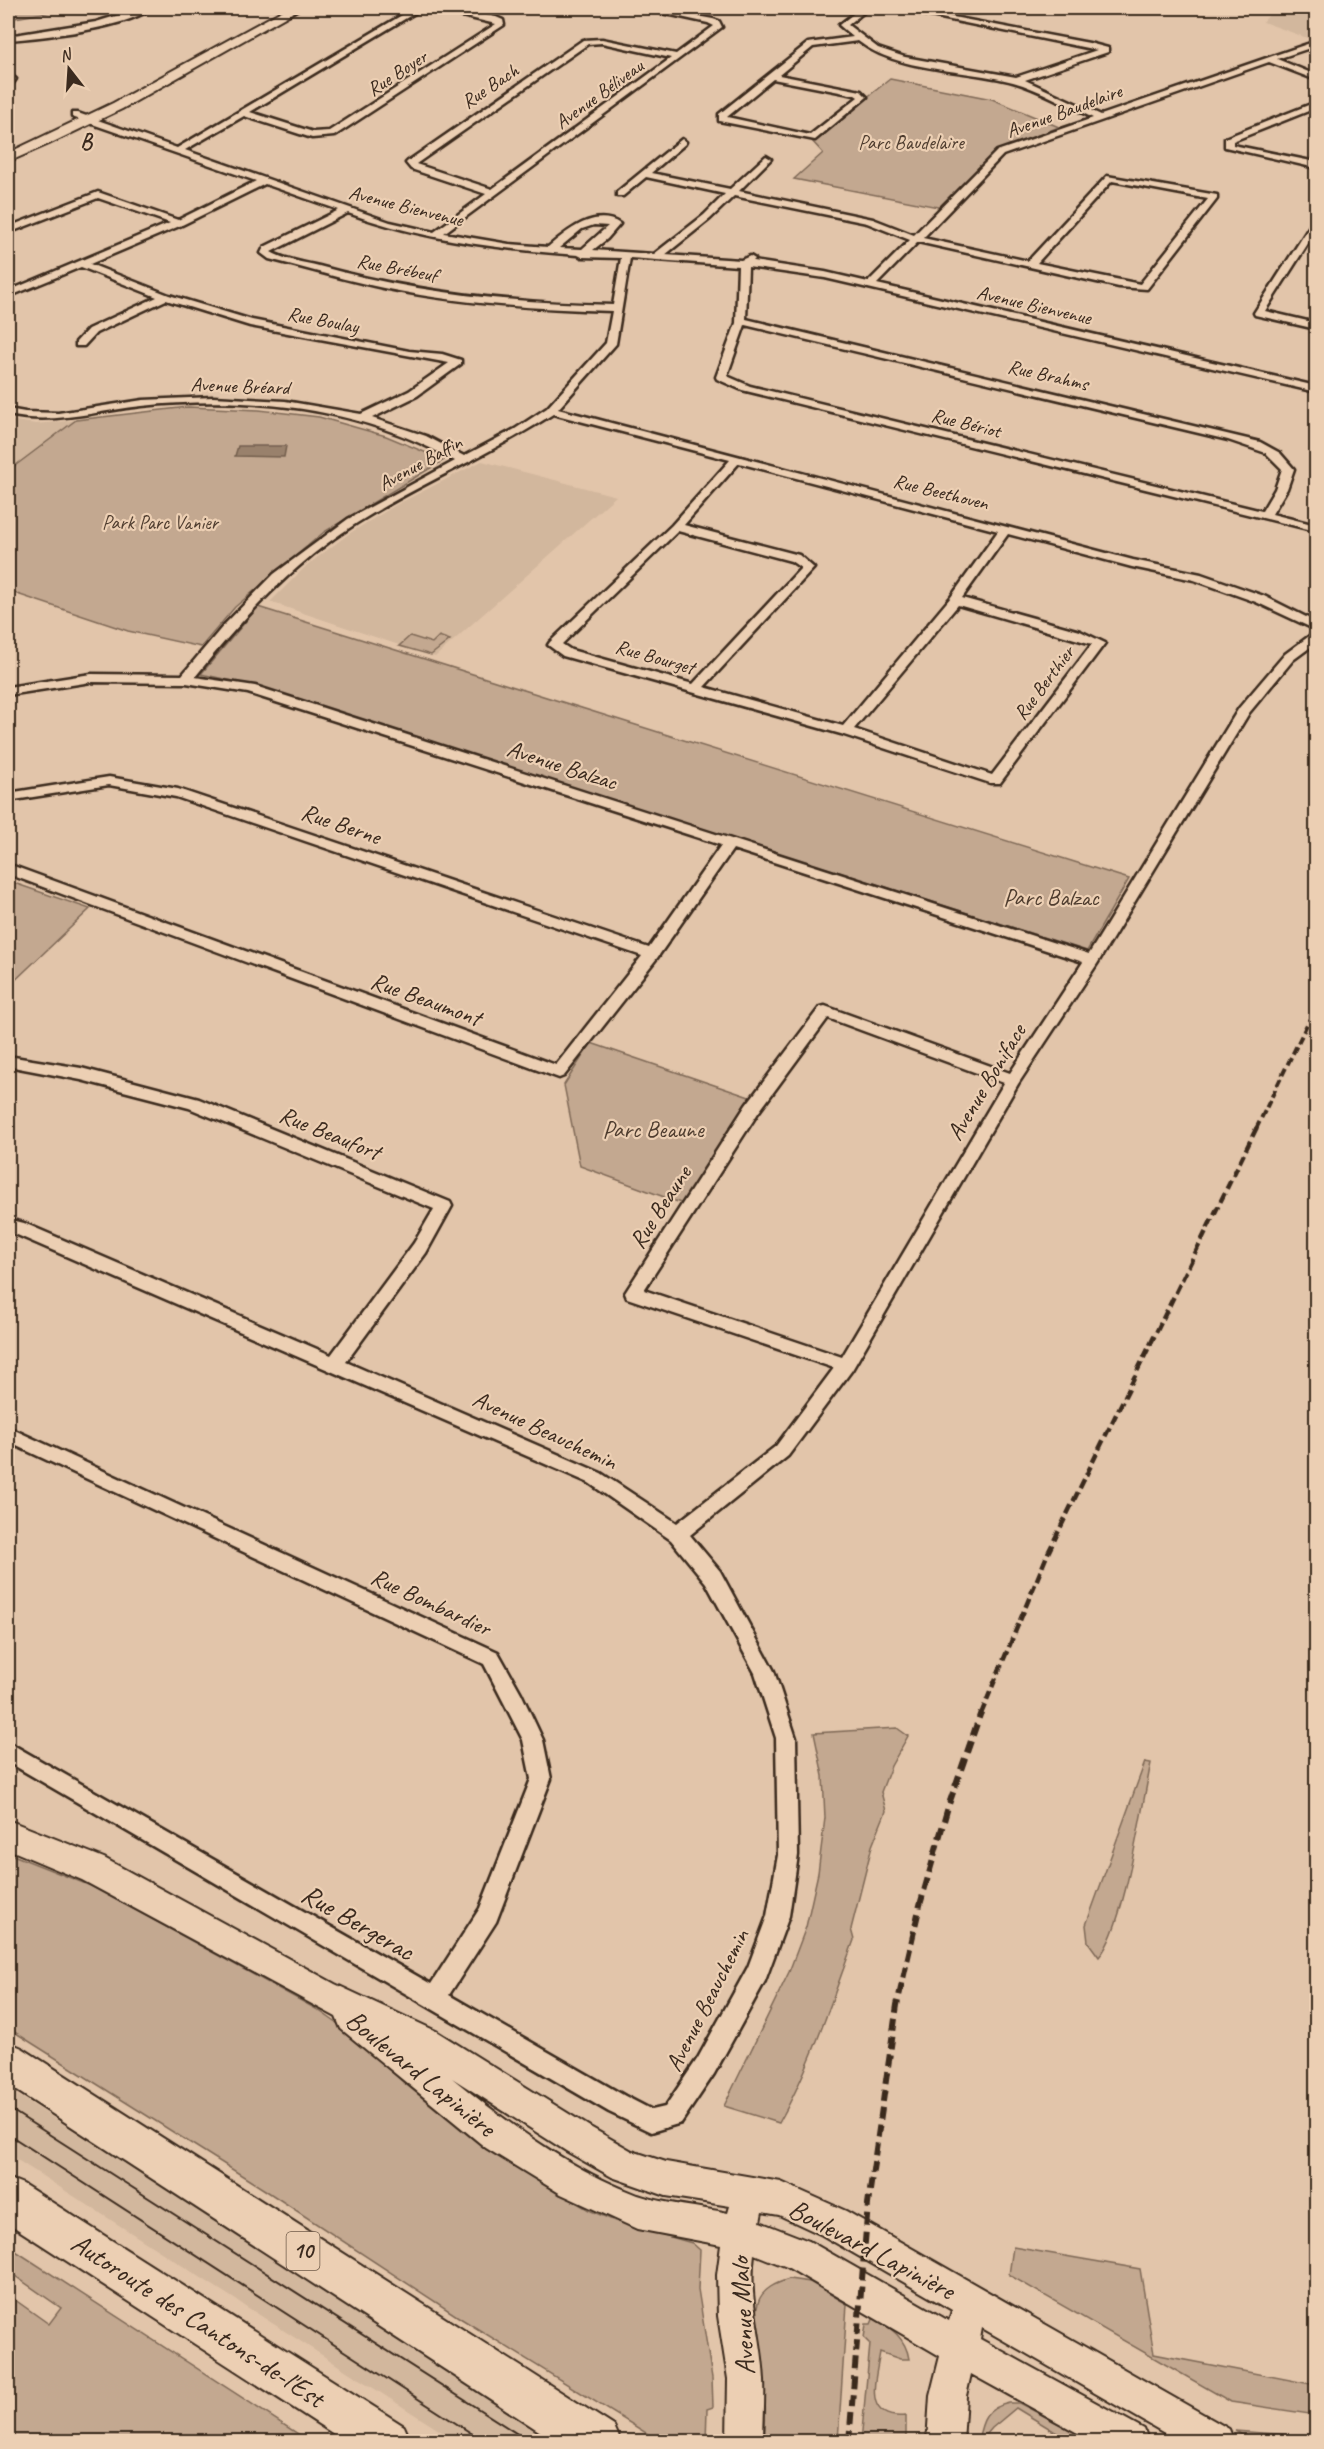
<svg xmlns="http://www.w3.org/2000/svg" width="1324" height="2449" font-family="Caveat,sans-serif">
  <style>
    .built { fill: #d2b79d }
    .green { fill: #c3a890; stroke: #7f6957; stroke-width: 1.5 }
    .water { fill: #99816c; stroke: #735e4d; stroke-width: 1.5 }
    .lines { fill: none; stroke-linecap: round; stroke-linejoin: round }
    .street-casing { stroke: #3b2a1e; stroke-width: 5 }
    .secondary-casing { stroke: #3b2a1e; stroke-width: 4 }
    .highway-casing { stroke: #3b2a1e; stroke-width: 4 }
    .street { fill: #eccfb3; fill-rule: evenodd }
    .secondary { fill: #eccfb3; fill-rule: evenodd }
    .highway { fill: #eccfb3; fill-rule: evenodd }
    .tram { stroke: #3b2a1e; stroke-width: 2 }
    .rail-far2 { stroke: #3b2a1e; stroke-width: 4; stroke-dasharray: 8 4; stroke-linecap: butt }
    .rail-far1 { stroke: #3b2a1e; stroke-width: 4.5; stroke-dasharray: 10 4.5; stroke-linecap: butt }
    .rail { stroke: #3b2a1e; stroke-width: 6; stroke-dasharray: 12 6; stroke-linecap: butt }
    .labels { text-anchor: middle; dominant-baseline: central; stroke-width: 4.5; stroke-linejoin: round; paint-order: stroke }
    .far-street-label { font-size: 20px; fill: #3b2a1e; stroke: #eccfb3 }
    .far-park-label { font-size: 20px; fill: #4f3d2f; stroke: #eccfb3 }
    .far-neighbourhood-label { font-size: 22px; font-weight: bold; fill: #3b2a1e; stroke: #eccfb3 }
    .shield { fill: #eccfb3; stroke: #705c4b; stroke-width: 1.5 }
    .shield-label { font-size: 22px; font-weight: bold; fill: #3b2a1e }
    .street-label { font-size: 24px; fill: #3b2a1e; stroke: #eccfb3 }
    .park-label { font-size: 24px; fill: #4f3d2f; stroke: #eccfb3 }
    .near-street-label { font-size: 28px; fill: #3b2a1e; stroke: #eccfb3 }
  </style>
  <rect width="100%" height="100%" fill="#e2c5aa"/>
  <filter id="ink" filterUnits="userSpaceOnUse"><feTurbulence type="fractalNoise" baseFrequency=".0167" numOctaves="2"/><feDisplacementMap in="SourceGraphic" scale="12" xChannelSelector="R" yChannelSelector="G"/><feConvolveMatrix kernelMatrix="1 2 1 2 8 2 1 2 1" color-interpolation-filters="sRGB"/></filter>
  <g filter="url(#ink)">
    <g class="built">
      <path d="M 1275,8 L 1316,8 L 1316,37 L 1310,39 L 1263,22 Z"/>
      <path d="M 8,420 L 36,424 L 76,420 L 8,471 Z"/>
      <path d="M 482,461 L 616,496 L 435,657 L 270,602 L 306,566 L 350,533 L 396,505 Z"/>
      <path d="M 8,2089 L 339,2301 L 555,2441 L 456,2441 L 8,2154 Z"/>
    </g>
    <g class="green">
      <path d="M 8,8 L 74,8 L 8,19 Z"/>
      <path d="M 890,79 L 992,99 L 1059,127 L 995,152 L 943,208 L 794,179 L 823,153 L 812,141 Z"/>
      <path d="M 188,407 L 259,410 L 319,417 L 386,436 L 444,460 L 324,532 L 235,607 L 201,647 L 128,631 L 8,591 L 8,471 L 76,420 Z"/>
      <path d="M 258,607 L 1129,879 L 1087,951 L 247,684 L 201,674 Z"/>
      <path d="M 410,636 L 432,643 L 439,636 L 450,640 L 431,655 L 399,646 Z"/>
      <path d="M 8,881 L 90,909 L 8,987 Z"/>
      <path d="M 591,1043 L 758,1100 L 686,1205 L 580,1166 L 564,1085 Z"/>
      <path d="M 897,1728 L 908,1736 L 891,1766 L 881,1792 L 886,1811 L 872,1846 L 851,1929 L 854,1940 C 831,2002 811,2066 779,2123 L 724,2106 L 789,1972 L 806,1927 L 818,1873 L 825,1818 L 823,1776 L 814,1733 Z"/>
      <path d="M 1145,1762 L 1151,1763 C 1142,1805 1124,1930 1099,1957 L 1088,1942 L 1086,1925 Z"/>
      <path d="M 8,1853 L 91,1886 L 318,2010 L 338,2024 L 403,2082 L 480,2145 L 589,2210 L 615,2221 L 692,2243 L 700,2250 L 698,2289 L 712,2378 L 713,2407 L 707,2409 L 706,2441 L 659,2441 L 460,2318 L 265,2190 L 8,2028 Z"/>
      <path d="M 8,2246 L 309,2441 L 8,2441 L 8,2295 L 49,2324 L 61,2308 L 8,2271 Z"/>
      <path d="M 1013,2247 L 1140,2269 L 1154,2354 L 1316,2385 L 1316,2415 L 1231,2402 L 1009,2275 Z"/>
      <path d="M 789,2279 L 810,2282 L 847,2304 L 838,2441 L 764,2441 C 767,2413 765,2383 762,2354 C 760,2338 753,2319 758,2303 C 762,2289 776,2283 789,2279 Z"/>
      <path d="M 874,2317 C 891,2328 906,2338 909,2359 L 900,2359 L 880,2352 C 876,2379 861,2420 906,2416 L 906,2441 L 861,2442 L 870,2344 L 864,2338 L 866,2324 L 871,2324 Z"/>
      <path d="M 1009,2403 L 1019,2403 L 1092,2441 L 1070,2441 L 1016,2408 L 992,2428 L 981,2441 L 978,2441 C 982,2420 986,2408 1009,2403 Z"/>
      <path d="M 1235,2431 L 1316,2437 L 1316,2441 L 1253,2441 Z"/>
    </g>
    <path class="water" d="M 238,446 L 286,446 L 284,457 L 235,456 Z"/>
    <g class="lines">
      <g class="street-casing">
        <g id="street">
          <path d="M 142,8 L 152,8 C 124,29 44,37 8,40 L 8,36 L 96,22 Z"/>
          <path d="M 414,8 L 423,8 L 250,112 L 313,132 L 329,131 L 496,24 L 436,10 L 435,8 L 448,8 L 496,17 L 503,20 L 504,25 L 334,136 L 312,138 L 244,116 L 185,150 L 390,222 L 434,232 L 486,194 L 411,169 L 406,163 L 408,161 L 583,40 L 602,39 L 676,54 L 714,26 L 708,23 L 639,8 L 653,8 L 713,19 L 719,21 L 722,27 L 444,233 L 509,244 L 548,247 C 566,232 595,207 620,224 L 607,239 L 593,250 L 654,254 L 704,215 L 725,194 L 646,177 L 623,196 L 617,196 L 617,192 L 682,139 L 686,142 L 685,144 L 651,173 L 730,189 L 766,156 L 771,159 L 739,191 L 873,219 L 914,235 L 997,151 L 1093,118 C 1068,106 1039,89 1013,82 C 964,69 898,72 858,41 L 813,47 L 779,75 L 861,91 L 867,97 L 815,140 L 719,121 L 719,114 L 808,43 L 853,37 L 839,25 L 861,8 L 869,8 L 848,25 L 878,48 L 905,57 L 1016,77 L 1097,50 L 892,8 L 906,8 L 1089,43 L 1108,48 L 1108,52 L 1025,80 L 1101,115 L 1316,41 L 1316,46 L 1277,59 L 1316,75 L 1316,80 L 1269,62 L 1003,155 L 923,238 L 1028,261 L 1107,176 L 1217,195 L 1217,199 L 1147,289 L 1119,287 L 918,242 L 877,284 L 1316,386 L 1316,392 L 825,278 L 748,267 L 746,319 L 1260,442 L 1280,453 L 1294,469 L 1287,489 L 1272,514 L 1316,525 L 1316,531 L 742,390 L 717,379 L 716,377 L 736,323 L 738,266 L 630,258 L 616,344 L 558,409 L 1133,560 L 1201,574 L 1264,596 L 1316,622 L 1316,630 L 1256,602 L 1194,580 L 1132,567 L 1008,534 L 962,598 L 1080,631 L 1105,643 L 1000,783 L 990,783 L 841,734 L 563,656 L 548,645 L 550,642 L 672,525 L 730,460 L 553,414 C 490,455 420,483 357,523 C 293,563 242,619 195,677 L 255,686 L 1089,954 L 1239,708 L 1285,654 L 1312,634 L 1316,633 L 1316,643 L 1293,660 L 1249,713 L 1097,964 L 1018,1084 L 852,1370 L 788,1456 L 690,1535 L 720,1571 L 774,1671 L 796,1738 L 798,1855 L 789,1916 L 765,1981 L 714,2074 L 681,2123 L 651,2132 L 609,2112 L 8,1762 L 8,1742 L 431,1984 L 480,1908 L 531,1779 L 523,1740 L 484,1664 L 8,1442 L 8,1427 L 498,1652 L 521,1693 L 543,1740 L 551,1779 L 496,1922 L 449,1995 L 625,2096 L 652,2110 L 665,2107 L 698,2058 L 748,1967 L 767,1916 L 778,1855 L 776,1738 L 755,1673 L 706,1583 L 671,1540 L 589,1483 L 8,1231 L 8,1219 L 24,1223 L 331,1355 L 414,1243 L 434,1209 L 189,1108 L 81,1080 L 8,1066 L 8,1056 L 81,1068 L 199,1099 L 450,1202 L 452,1206 L 426,1253 L 346,1362 L 601,1473 L 677,1523 L 776,1446 L 834,1368 L 627,1298 L 625,1293 L 746,1105 L 820,1007 L 825,1006 L 1010,1073 L 1083,962 L 733,849 L 657,958 L 564,1076 L 559,1078 L 8,874 L 8,864 L 556,1065 L 642,956 L 176,797 L 109,785 L 8,801 L 8,793 L 109,777 L 178,789 L 649,948 L 721,845 L 248,693 L 186,683 L 91,682 L 8,695 L 8,687 L 91,674 L 182,675 L 224,625 L 274,574 L 348,519 L 455,461 C 361,407 249,395 142,406 C 96,411 54,425 8,415 L 8,409 L 25,412 L 58,413 L 143,400 L 213,397 L 285,401 L 361,414 L 409,391 L 449,363 L 250,326 L 166,300 L 96,333 L 84,346 L 76,346 L 76,342 L 88,329 L 157,297 L 81,267 L 8,297 L 8,291 L 170,223 L 98,198 L 11,232 L 8,233 L 8,227 L 98,192 L 178,220 L 256,181 L 72,117 L 72,113 L 78,113 L 177,148 ZM 602,43 L 671,58 L 492,189 L 416,164 L 588,44 ZM 773,79 L 855,95 L 858,97 L 810,135 L 727,117 ZM 1112,181 L 1208,199 L 1140,284 L 1037,263 ZM 265,184 L 339,210 L 264,247 L 261,253 L 269,259 C 309,269 348,281 388,289 C 462,304 537,309 612,311 L 606,343 L 547,408 L 515,429 L 464,456 L 426,436 L 372,418 L 417,396 L 461,364 L 461,360 L 442,354 L 409,351 L 252,320 L 169,295 L 90,264 L 182,225 ZM 734,196 L 867,223 L 910,240 L 868,282 L 825,272 L 753,261 L 755,259 L 750,256 L 741,260 L 665,255 L 710,219 ZM 348,213 C 422,240 500,249 578,255 L 582,257 L 621,258 L 613,305 C 513,303 416,293 319,266 C 304,262 284,260 271,252 ZM 594,225 L 608,226 L 582,249 L 559,248 L 582,229 ZM 745,325 L 1228,440 L 1266,453 L 1282,469 L 1275,489 L 1262,511 L 750,386 L 727,376 ZM 739,463 L 998,531 L 951,597 L 843,726 L 704,687 L 814,568 L 799,555 L 684,525 ZM 678,531 L 791,561 L 801,568 L 693,684 L 571,650 L 562,644 ZM 958,605 L 1092,644 L 992,775 L 854,729 ZM 828,1018 L 1004,1083 L 842,1357 L 644,1290 L 758,1113 Z"/>
          <path d="M 12,76 L 16,79 L 11,86 L 8,86 L 8,79 Z"/>
          <path d="M 1316,102 L 1316,108 L 1233,141 L 1233,145 L 1316,162 L 1316,168 L 1225,147 L 1225,138 Z"/>
          <path d="M 1316,221 L 1316,231 L 1265,311 L 1316,323 L 1316,329 L 1255,315 L 1254,313 L 1311,224 Z"/>
        </g>
      </g>
      <g class="secondary-casing">
        <g id="secondary">
          <path d="M 287,8 L 301,8 L 122,109 L 49,144 L 8,162 L 8,153 L 113,103 Z"/>
          <path d="M 8,1820 L 104,1858 L 335,1984 L 436,2031 L 590,2127 L 632,2151 L 666,2162 L 781,2182 L 846,2211 L 1229,2429 L 1234,2442 L 1180,2442 L 982,2328 L 980,2339 L 1144,2429 L 1149,2442 L 1094,2442 L 971,2374 L 966,2396 L 963,2442 L 927,2442 L 930,2396 L 940,2356 L 787,2267 L 754,2254 C 748,2302 762,2335 764,2380 C 765,2401 763,2421 763,2442 L 727,2442 L 728,2379 L 718,2316 L 717,2275 L 721,2245 L 637,2229 L 561,2194 L 486,2148 L 341,2029 L 336,2017 L 82,1880 L 8,1849 ZM 452,2078 L 566,2151 L 612,2177 L 666,2196 L 730,2206 L 728,2213 C 700,2207 664,2204 638,2195 C 569,2169 509,2124 452,2078 ZM 762,2212 L 779,2215 L 822,2235 L 952,2310 L 949,2321 L 809,2241 L 760,2222 Z"/>
        </g>
      </g>
      <g class="highway-casing">
        <g id="highway">
          <path d="M 8,2042 L 22,2048 L 614,2426 L 621,2442 L 556,2442 L 8,2085 Z"/>
          <path d="M 8,2178 L 23,2184 L 404,2426 L 411,2442 L 346,2442 L 8,2223 Z"/>
        </g>
      </g>
      <use href="#street" class="street"/>
      <use href="#secondary" class="secondary"/>
      <use href="#highway" class="highway"/>
      <g class="tram">
        <path d="M 8,2108 L 530,2442"/>
        <path d="M 8,2134 L 485,2442"/>
      </g>
      <path class="rail-far2" d="M 1256,1129 L 1316,1006"/>
      <path class="rail-far1" d="M 981,1714 L 1048,1553 L 1257,1127"/>
      <path class="rail" d="M 849,2442 L 868,2204 L 897,2005 L 920,1905 L 948,1807 L 981,1712"/>
    </g>
  </g>
  <g class="labels">
    <g class="far-street-label">
      <text transform="translate(397 73) rotate(-33)">Rue Boyer</text>
      <text transform="translate(490 86) rotate(-34)">Rue Bach</text>
      <text transform="translate(599 94) rotate(-36)">Avenue Béliveau</text>
      <text transform="translate(1064 111) rotate(-20)">Avenue Baudelaire</text>
      <text transform="translate(406 206) rotate(14)">Avenue Bienvenue</text>
      <text transform="translate(397 268) rotate(11)">Rue Brébeuf</text>
      <text transform="translate(1034 305) rotate(13)">Avenue Bienvenue</text>
      <text transform="translate(323 320) rotate(11)">Rue Boulay</text>
      <text transform="translate(1048 375) rotate(13)">Rue Brahms</text>
      <text transform="translate(240 386) rotate(2)">Avenue Bréard</text>
      <text transform="translate(966 423) rotate(14)">Rue Bériot</text>
      <text transform="translate(420 463) rotate(-29)">Avenue Baffin</text>
      <text transform="translate(941 492) rotate(14)">Rue Beethoven</text>
      <text transform="translate(655 657) rotate(16)">Rue Bourget</text>
      <text transform="translate(1044 683) rotate(-53)">Rue Berthier</text>
    </g>
    <g class="far-park-label">
      <text x="911" y="142">Parc Baudelaire</text>
      <text x="160" y="522">Park Parc Vanier</text>
    </g>
    <g class="far-neighbourhood-label">
      <text x="86" y="142">B</text>
    </g>
    <rect class="shield" x="286.5" y="2232" width="33" height="38" rx="4.5"/>
    <g class="shield-label">
      <text x="303" y="2251">10</text>
    </g>
    <g class="street-label">
      <text transform="translate(562 765) rotate(18)">Avenue Balzac</text>
      <text transform="translate(341 824) rotate(19)">Rue Berne</text>
      <text transform="translate(426 999) rotate(20)">Rue Beaumont</text>
      <text transform="translate(986 1082) rotate(-59)">Avenue Boniface</text>
      <text transform="translate(330 1133) rotate(22)">Rue Beaufort</text>
      <text transform="translate(660 1207) rotate(-57)">Rue Beaune</text>
      <text transform="translate(545 1430) rotate(25)">Avenue Beauchemin</text>
      <text transform="translate(431 1602) rotate(25)">Rue Bombardier</text>
      <text transform="translate(707 2000) rotate(-63)">Avenue Beauchemin</text>
    </g>
    <g class="park-label">
      <text x="1051" y="897">Parc Balzac</text>
      <text x="653" y="1129">Parc Beaune</text>
    </g>
    <g class="near-street-label">
      <text transform="translate(358 1922) rotate(30)">Rue Bergerac</text>
      <text transform="translate(421 2073) rotate(39)">Boulevard Lapinière</text>
      <text transform="translate(872 2249) rotate(28)">Boulevard Lapinière</text>
      <text transform="translate(742 2316) rotate(-93)">Avenue Malo</text>
      <text transform="translate(198 2320) rotate(33)">Autoroute des Cantons-de-l'Est</text>
    </g>
  </g>
  <rect width="1324" height="2449" fill="none" stroke="#eccfb3" stroke-width="30"/>
  <rect x="15" y="15" width="1294" height="2419" fill="none" stroke="#3b2a1e" stroke-width="2" filter="url(#ink)"/>
  <g transform="translate(69 69) rotate(343)" stroke="#eccfb3" stroke-width="4.5" paint-order="stroke">
  <path d="M0-4.5L10 22L0 15L-10 22Z" fill="#3b2a1e"/>
  <text y="-9" font-size="16" font-weight="bold" text-anchor="middle" fill="#3b2a1e">N</text>
  </g>
</svg>
